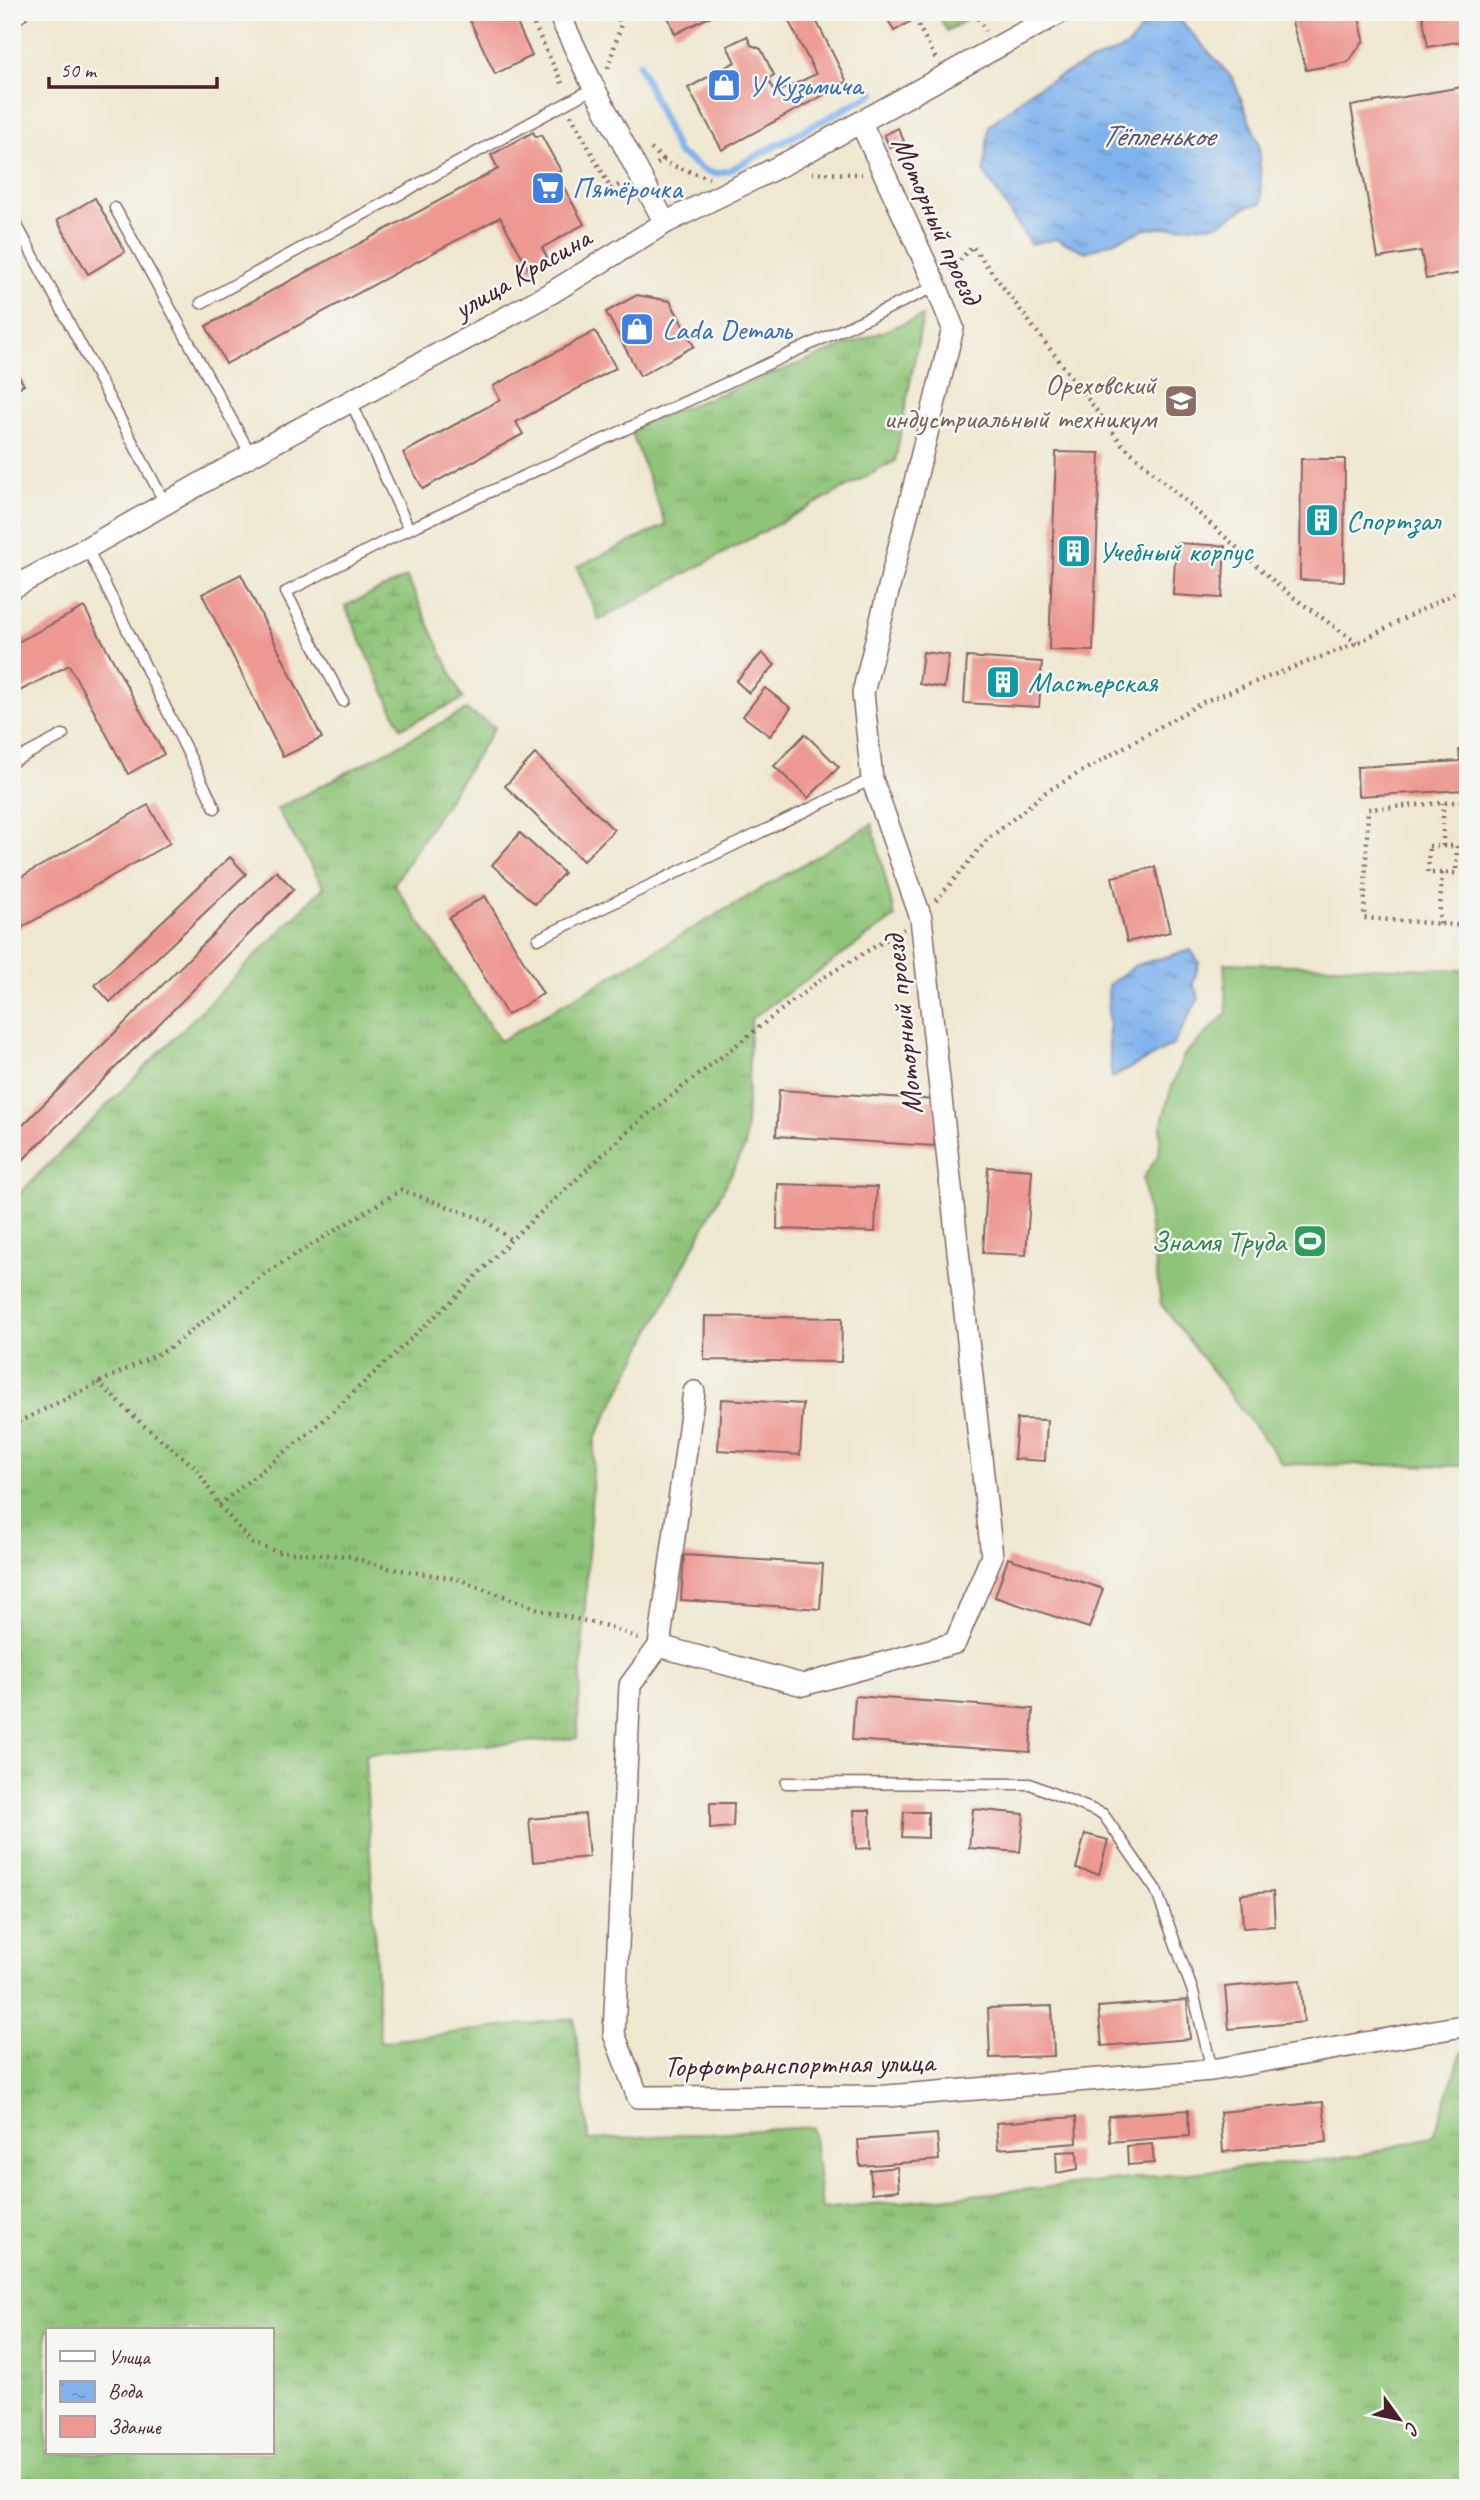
<svg xmlns="http://www.w3.org/2000/svg" width="1480" height="2500" font-family="Caveat,sans-serif">
  <style>
    .grass { fill: url(#grass-tufts); stroke: #6c7251; stroke-width: 2; fill-rule: evenodd }
    .wetland { fill: url(#wetland-marsh); stroke: #6c7251; stroke-width: 2 }
    .pitch { fill: #8ec477; stroke: #6c7251; stroke-width: 2 }
    .water { fill: url(#water-ripples); stroke: #65698c; stroke-width: 2 }
    .lines { fill: none; stroke-linecap: round; stroke-linejoin: round }
    .stream { stroke: #80b3ed; stroke-width: 7 }
    .building { fill: #ed9992 }
    .lane-casing { stroke: #846565; stroke-width: 13 }
    .street-casing { stroke: #846565; stroke-width: 24 }
    .path { stroke: #846565; stroke-width: 4.5; stroke-dasharray: 2 5; stroke-linecap: butt }
    .lane { stroke: #fff; stroke-width: 10 }
    .street { stroke: #fff; stroke-width: 21 }
    .labels { text-anchor: middle; dominant-baseline: central; stroke-width: 5; stroke-linejoin: round; paint-order: stroke }
    .shop-label { font-size: 30px; fill: #366cbe; stroke: #f6f6f2; text-anchor: start }
    .street-label { font-size: 30px; fill: #4a1f2b; stroke: #f6f6f2 }
    .education-label { font-size: 30px; fill: #785e54; stroke: #f6f6f2; text-anchor: end }
    .culture-label { font-size: 30px; fill: #0d838f; stroke: #f6f6f2; text-anchor: start }
    .leisure-label { font-size: 30px; fill: #27864d; stroke: #f6f6f2; text-anchor: end }
    .water-label { font-size: 32px; font-style: italic; fill: #5d536f; stroke: #f6f6f2 }
  </style>
  <defs>
    <pattern id="grass-tufts" width="24" height="20" patternUnits="userSpaceOnUse" patternTransform="scale(1.75)"><rect width="24" height="20" fill="#8ec477"/><path d="M3 7l-1-3M5 7V3M7 7l1-3M15 17l-1-3M17 17v-4M19 17l1-3" fill="none" stroke="#769f62"/></pattern>
    <pattern id="wetland-marsh" width="20" height="14" patternUnits="userSpaceOnUse" patternTransform="scale(1.75)"><rect width="20" height="14" fill="#8ec477"/><path d="M1 5h8M5 5V1M11 12h8M15 12V8" fill="none" stroke="#769f62"/></pattern>
    <pattern id="water-ripples" width="26" height="14" patternUnits="userSpaceOnUse" patternTransform="scale(1.75)"><rect width="26" height="14" fill="#80b3ed"/><path d="M2 4q2-2 4 0t4 0M15 11q2-2 4 0t4 0" fill="none" stroke="#6b91c0"/></pattern>
  </defs>
  <rect width="100%" height="100%" fill="#f6f6f2"/>
  <filter id="ink" filterUnits="userSpaceOnUse"><feTurbulence type="fractalNoise" baseFrequency=".0143" numOctaves="2"/><feDisplacementMap in="SourceGraphic" scale="14" xChannelSelector="R" yChannelSelector="G"/><feConvolveMatrix kernelMatrix="1 2 1 2 8 2 1 2 1" color-interpolation-filters="sRGB"/></filter>
  <filter id="wash" filterUnits="userSpaceOnUse"><feTurbulence type="fractalNoise" baseFrequency=".00686" numOctaves="4" result="noise"/><feDisplacementMap in="SourceGraphic" scale="28" xChannelSelector="R" yChannelSelector="G"/><feGaussianBlur stdDeviation="1.57" result="paint"/><feColorMatrix in="noise" values="0 0 0 0 0 0 0 0 0 0 0 0 0 0 0 0 0 1.4 0 .05"/><feComposite in="paint" operator="in"/></filter>
  <g filter="url(#wash)">
    <rect width="100%" height="100%" fill="#efe8d0"/>
    <g class="grass">
      <path d="M 944,12 L 960,12 L 965,21 L 947,31 L 938,15 Z"/>
      <path d="M 923,316 L 895,461 L 599,620 L 577,567 L 666,525 L 630,428 Z"/>
      <path d="M 466,710 L 495,727 L 394,884 L 500,1041 L 872,824 L 895,917 L 751,1019 L 745,1147 L 595,1439 L 577,1738 L 365,1755 L 380,2042 L 574,2018 L 589,2140 L 813,2127 L 822,2210 L 1359,2156 L 1434,2136 L 1461,2052 L 1468,2051 L 1468,2488 L 12,2488 L 12,1201 L 324,887 L 277,809 ZM 47,2330 L 271,2330 L 271,2453 L 47,2453 Z"/>
    </g>
    <path class="wetland" d="M 407,577 L 463,699 L 401,728 L 345,606 Z"/>
    <path class="pitch" d="M 1224,963 L 1468,970 L 1468,1466 L 1283,1464 L 1161,1304 L 1143,1178 L 1159,1154 L 1161,1126 L 1171,1089 L 1184,1055 L 1227,1013 Z"/>
    <g class="water">
      <path d="M 1171,16 L 1182,22 L 1233,79 L 1259,144 L 1262,203 L 1246,207 L 1219,224 L 1146,229 L 1086,252 L 1056,239 L 1030,244 L 984,172 L 989,126 L 1032,90 L 1080,66 L 1127,47 L 1146,23 Z"/>
      <path d="M 1191,950 L 1199,963 L 1193,984 L 1199,998 L 1173,1045 L 1112,1078 L 1109,1049 L 1108,985 L 1136,965 Z"/>
    </g>
    <g class="lines">
      <path class="stream" d="M 639,64 L 678,153 C 700,163 703,180 730,170 L 874,93"/>
    </g>
    <g id="blocks">
      <g class="building">
        <path d="M 466,12 L 512,12 L 532,56 L 495,74 Z"/>
        <path d="M 666,12 L 719,12 L 675,34 Z"/>
        <path d="M 784,12 L 812,12 L 847,82 L 722,150 L 688,88 L 735,62 L 727,46 L 747,36 L 751,45 L 761,49 L 774,75 L 768,79 L 776,93 L 816,74 Z"/>
        <path d="M 884,12 L 927,12 L 894,31 Z"/>
        <path d="M 1301,12 L 1358,12 L 1364,40 L 1348,62 L 1306,70 L 1290,15 Z"/>
        <path d="M 1422,12 L 1468,12 L 1468,40 L 1428,47 Z"/>
        <path d="M 1468,86 L 1468,272 L 1426,279 L 1421,251 L 1378,258 L 1351,106 Z"/>
        <path d="M 898,128 L 904,141 L 890,148 L 884,135 Z"/>
        <path d="M 533,132 L 536,137 L 541,135 L 561,171 L 556,173 L 584,224 L 542,248 L 549,261 L 530,271 L 500,217 L 226,364 L 206,326 L 498,169 L 491,155 Z"/>
        <path d="M 95,198 L 125,252 L 88,274 L 57,220 Z"/>
        <path d="M 637,295 L 670,301 L 694,346 L 640,376 L 606,312 Z"/>
        <path d="M 595,331 L 616,368 L 516,422 L 523,434 L 423,489 L 403,453 L 500,400 L 493,386 Z"/>
        <path d="M 12,364 L 24,385 L 12,391 Z"/>
        <path d="M 1056,452 L 1100,453 L 1093,651 L 1049,650 Z"/>
        <path d="M 1301,459 L 1345,459 L 1344,581 L 1300,580 Z"/>
        <path d="M 1176,543 L 1225,546 L 1222,598 L 1173,595 Z"/>
        <path d="M 241,574 L 322,738 L 283,757 L 202,594 Z"/>
        <path d="M 84,607 L 164,754 L 128,774 L 69,665 L 12,695 L 12,645 Z"/>
        <path d="M 923,652 L 949,655 L 944,688 L 919,684 Z"/>
        <path d="M 762,653 L 775,665 L 749,693 L 736,681 Z"/>
        <path d="M 967,657 L 1042,662 L 1039,707 L 964,703 Z"/>
        <path d="M 765,688 L 791,708 L 770,736 L 743,716 Z"/>
        <path d="M 805,734 L 839,767 L 808,798 L 774,766 Z"/>
        <path d="M 1468,749 L 1468,762 L 1464,762 L 1465,790 L 1358,796 L 1357,767 L 1460,761 L 1459,750 Z"/>
        <path d="M 535,754 L 614,830 L 583,861 L 505,786 Z"/>
        <path d="M 148,805 L 170,843 L 12,933 L 12,882 Z"/>
        <path d="M 520,833 L 564,873 L 535,904 L 492,865 Z"/>
        <path d="M 230,857 L 246,874 L 110,1002 L 95,985 Z"/>
        <path d="M 1155,867 L 1170,932 L 1127,942 L 1112,877 Z"/>
        <path d="M 276,871 L 294,889 L 12,1171 L 12,1136 Z"/>
        <path d="M 485,896 L 543,994 L 507,1015 L 449,918 Z"/>
        <path d="M 779,1090 L 937,1100 L 934,1146 L 776,1136 Z"/>
        <path d="M 988,1167 L 1032,1170 L 1026,1255 L 983,1253 Z"/>
        <path d="M 778,1184 L 877,1187 L 875,1232 L 777,1229 Z"/>
        <path d="M 705,1316 L 842,1318 L 841,1362 L 704,1360 Z"/>
        <path d="M 721,1399 L 803,1404 L 800,1455 L 718,1450 Z"/>
        <path d="M 1017,1419 L 1047,1420 L 1045,1461 L 1014,1459 Z"/>
        <path d="M 684,1555 L 823,1564 L 820,1609 L 681,1600 Z"/>
        <path d="M 1008,1558 L 1103,1589 L 1089,1628 L 995,1597 Z"/>
        <path d="M 855,1696 L 1033,1709 L 1030,1752 L 852,1740 Z"/>
        <path d="M 710,1803 L 734,1803 L 733,1827 L 710,1829 Z"/>
        <path d="M 973,1809 L 1024,1814 L 1020,1852 L 969,1848 Z"/>
        <path d="M 854,1810 L 870,1810 L 871,1848 L 856,1849 Z"/>
        <path d="M 904,1812 L 928,1812 L 928,1838 L 902,1837 Z"/>
        <path d="M 585,1814 L 589,1857 L 533,1862 L 529,1819 Z"/>
        <path d="M 1085,1834 L 1108,1840 L 1099,1874 L 1076,1869 Z"/>
        <path d="M 1273,1892 L 1275,1926 L 1243,1928 L 1241,1894 Z"/>
        <path d="M 1300,1980 L 1304,2022 L 1229,2029 L 1225,1987 Z"/>
        <path d="M 1187,2000 L 1190,2039 L 1102,2046 L 1098,2007 Z"/>
        <path d="M 1052,2006 L 1054,2056 L 990,2058 L 988,2008 Z"/>
        <path d="M 1323,2102 L 1327,2142 L 1223,2152 L 1220,2112 Z"/>
        <path d="M 1188,2110 L 1189,2136 L 1110,2142 L 1108,2116 Z"/>
        <path d="M 1076,2117 L 1077,2143 L 998,2149 L 996,2123 Z"/>
        <path d="M 937,2134 L 939,2160 L 860,2166 L 858,2140 Z"/>
        <path d="M 1152,2144 L 1154,2163 L 1128,2165 L 1127,2146 Z"/>
        <path d="M 1077,2151 L 1078,2169 L 1057,2173 L 1056,2152 Z"/>
        <path d="M 897,2167 L 899,2190 L 872,2193 L 870,2170 Z"/>
      </g>
    </g>
  </g>
  <g filter="url(#ink)">
    <use href="#blocks" fill-opacity="0" stroke="#846565" stroke-width="2"/>
    <g class="lines">
      <g class="lane-casing">
        <g id="lane">
          <path d="M 115,208 L 251,455"/>
          <path d="M 12,216 L 165,503"/>
          <path d="M 201,303 L 594,88"/>
          <path d="M 351,402 L 409,529"/>
          <path d="M 87,548 L 215,808"/>
          <path d="M 343,701 L 286,592 L 409,529 L 926,291"/>
          <path d="M 12,762 L 63,735"/>
          <path d="M 538,939 L 872,779"/>
          <path d="M 786,1783 L 1030,1784 L 1103,1814 L 1156,1890 L 1193,1992 L 1212,2070"/>
        </g>
      </g>
      <g class="street-casing">
        <g id="street">
          <path d="M 558,12 L 594,88 L 665,223"/>
          <path d="M 12,14 L 17,12"/>
          <path d="M 12,588 L 87,548 L 251,455 L 551,293 L 665,223 L 788,162 L 1061,12"/>
          <path d="M 694,1392 L 659,1646 L 630,1685 L 614,2034 L 638,2097 L 888,2096 L 1212,2070 L 1468,2025"/>
          <path d="M 659,1646 L 803,1685 L 955,1643 L 992,1556 L 921,918 L 872,779 L 863,693 L 953,328 L 937,288 L 861,123"/>
        </g>
      </g>
      <g class="path">
        <path d="M 528,12 L 564,87"/>
        <path d="M 975,12 L 985,31"/>
        <path d="M 915,19 L 936,59"/>
        <path d="M 608,68 L 621,24 L 616,12"/>
        <path d="M 571,115 L 611,189 L 621,184"/>
        <path d="M 651,149 L 664,160"/>
        <path d="M 657,164 L 664,160 L 668,164 L 709,178"/>
        <path d="M 812,173 L 862,174"/>
        <path d="M 951,271 L 972,246 L 1122,444 L 1286,592 L 1357,643"/>
        <path d="M 1468,801 L 1368,809 L 1364,918 L 1468,926"/>
        <path d="M 1429,846 L 1457,846 L 1456,873 L 1428,873 Z"/>
        <path d="M 1443,846 L 1443,803"/>
        <path d="M 936,901 L 986,841 L 1046,792 L 1203,702 L 1357,643 L 1468,586"/>
        <path d="M 1439,924 L 1442,873"/>
        <path d="M 98,1382 L 142,1424 L 196,1468 L 219,1505 L 253,1544 L 278,1552 L 348,1556 L 388,1568 L 457,1579 L 547,1612 L 607,1626 L 638,1638"/>
        <path d="M 12,1425 L 168,1349 L 264,1274 L 401,1190 L 485,1220 L 511,1240"/>
        <path d="M 219,1505 L 315,1428 L 457,1296 L 511,1240 L 639,1121 L 821,979 L 904,929"/>
      </g>
      <use href="#lane" class="lane"/>
      <use href="#street" class="street"/>
    </g>
  </g>
  <defs>
    <g id="shop-square" transform="scale(1.75)"><rect x="-9" y="-9" width="18" height="18" rx="4" fill="#3f7fe0" stroke="#f6f6f2"/><path d="M-5-2.5h2.3a2.7 3.5 0 0 1 5.4 0H5L5.5 6h-11ZM-1.5-2.5h3a1.5 2.3 0 0 0-3 0Z" fill="#fff"/></g>
    <g id="supermarket-square" transform="scale(1.75)"><rect x="-9" y="-9" width="18" height="18" rx="4" fill="#3f7fe0" stroke="#f6f6f2"/><path d="M-6-5.5h2.5l.6 2H6L4.5 2H-2.5L-4.4-4H-6ZM-1.5 3.2a1.3 1.3 0 1 0 .1 0ZM3 3.2a1.3 1.3 0 1 0 .1 0Z" fill="#fff"/></g>
    <g id="university-square" transform="scale(1.75)"><rect x="-9" y="-9" width="18" height="18" rx="4" fill="#8d6e63" stroke="#f6f6f2"/><path d="M0-5L7-2L0 1L-7-2ZM-4 1L0 2.5L4 1V4Q0 6-4 4Z" fill="#fff"/></g>
    <g id="building-square" transform="scale(1.75)"><rect x="-9" y="-9" width="18" height="18" rx="4" fill="#0f9aa8" stroke="#f6f6f2"/><path d="M-4-6H4V6H1V3H-1V6H-4ZM-2.5-4.3h1.7v1.8h-1.7ZM.8-4.3h1.7v1.8H.8ZM-2.5-1h1.7V.8h-1.7ZM.8-1h1.7V.8H.8Z" fill="#fff"/></g>
    <g id="stadium-square" transform="scale(1.75)"><rect x="-9" y="-9" width="18" height="18" rx="4" fill="#2e9e5b" stroke="#f6f6f2"/><path d="M0-5a6.5 5 0 1 0 0 10a6.5 5 0 1 0 0-10ZM-3.5-1.8h7v3.6h-7Z" fill="#fff"/></g>
  </defs>
  <g fill-rule="evenodd">
    <use href="#shop-square" x="724" y="85"/>
    <use href="#supermarket-square" x="548" y="188"/>
    <use href="#shop-square" x="637" y="329"/>
    <use href="#university-square" x="1181" y="401"/>
    <use href="#building-square" x="1322" y="520"/>
    <use href="#building-square" x="1074" y="551"/>
    <use href="#building-square" x="1003" y="682"/>
    <use href="#stadium-square" x="1310" y="1241"/>
  </g>
  <g class="labels">
    <g class="shop-label">
      <text x="748" y="85">У Кузьмича</text>
      <text x="572" y="188">Пятёрочка</text>
      <text x="662" y="329">Lada Dеталь</text>
    </g>
    <g class="street-label">
      <text transform="translate(937 220) rotate(66)">Моторный проезд</text>
      <text transform="translate(522 273) rotate(-30)">улица Красина</text>
      <text transform="translate(903 1025) rotate(-96)">Моторный проезд</text>
      <text transform="translate(799 2064) rotate(-1)">Торфотранспортная улица</text>
    </g>
    <g class="education-label">
      <text x="1156" y="384">Ореховский<tspan x="1156" dy="34">индустриальный техникум</tspan></text>
    </g>
    <g class="culture-label">
      <text x="1346" y="520">Спортзал</text>
      <text x="1098" y="551">Учебный корпус</text>
      <text x="1028" y="682">Мастерская</text>
    </g>
    <g class="leisure-label">
      <text x="1286" y="1241">Знамя Труда</text>
    </g>
    <g class="water-label">
      <text x="1157" y="135">Тёпленькое</text>
    </g>
  </g>
  <rect width="1480" height="2500" fill="none" stroke="#f6f6f2" stroke-width="42"/>
  <rect x="46" y="2328" width="228" height="126" fill="#f6f6f2" stroke="#b1a0a2" stroke-width="2"/>
  <rect x="60" y="2351" width="35" height="10" fill="#ffffff" stroke="#b1a0a2" stroke-width="2"/>
  <text x="108" y="2364" font-size="21" fill="#4a1f2b">Улица</text>
  <rect x="60" y="2381" width="35" height="21" fill="url(#water-ripples)" stroke="#b1a0a2" stroke-width="2"/>
  <text x="108" y="2398" font-size="21" fill="#4a1f2b">Вода</text>
  <rect x="60" y="2416" width="35" height="21" fill="#ed9992" stroke="#b1a0a2" stroke-width="2"/>
  <text x="108" y="2434" font-size="21" fill="#4a1f2b">Здание</text>
  <g transform="translate(1399 2419) rotate(123)" stroke="#f6f6f2" stroke-width="5" paint-order="stroke">
  <path d="M0-5L12 26L0 18L-12 26Z" fill="#4a1f2b"/>
  <text y="-10" font-size="19" font-weight="bold" text-anchor="middle" fill="#4a1f2b">С</text>
  </g>
  <path d="M49 77v10h168v-10" fill="none" stroke="#4a1f2b" stroke-width="3.5"/>
  <text x="60" y="77" font-size="21" fill="#4a1f2b" stroke="#f6f6f2" stroke-width="5" paint-order="stroke">50 m</text>
</svg>
